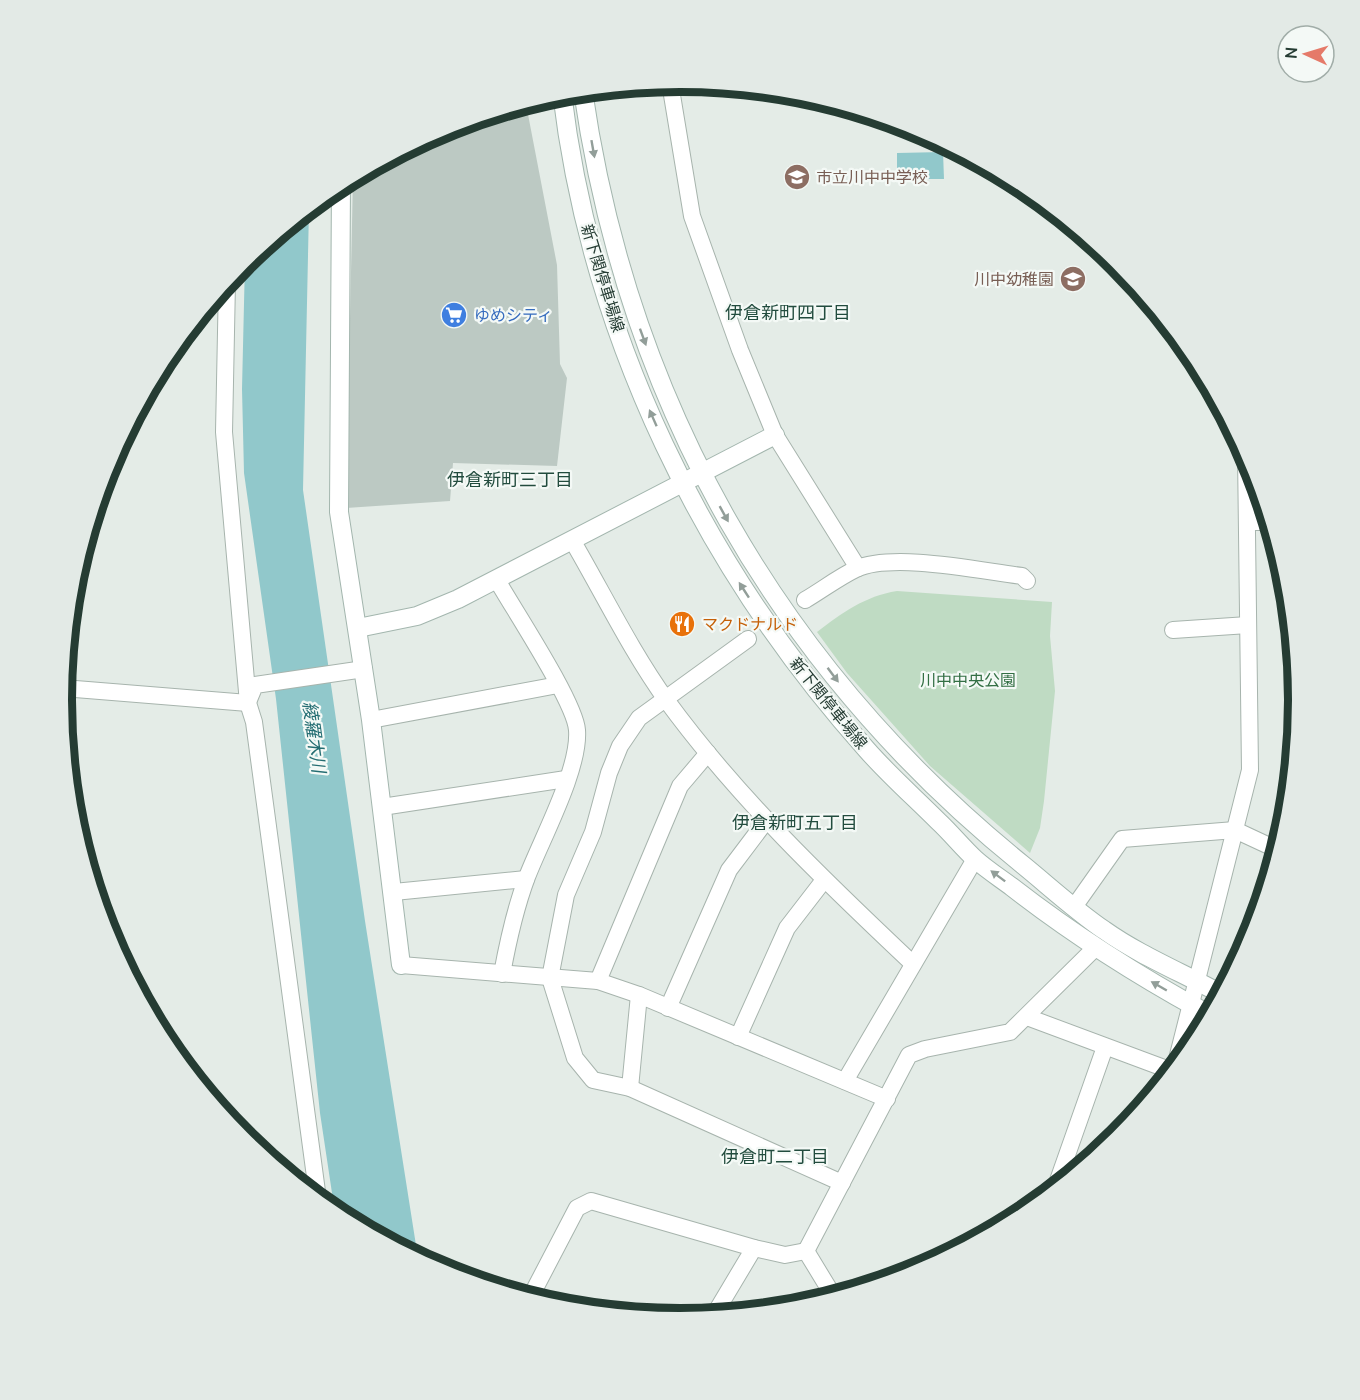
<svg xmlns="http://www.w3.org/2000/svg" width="1360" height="1400" font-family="Manrope,'Noto Sans JP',sans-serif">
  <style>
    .green { fill: #bfdbc3 }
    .water { fill: #91c8cb }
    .building { fill: #bcc9c3 }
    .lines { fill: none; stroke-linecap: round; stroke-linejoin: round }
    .street-casing { stroke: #a7b4ad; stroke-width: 18 }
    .secondary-casing { stroke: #a3b6ae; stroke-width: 20 }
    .street { stroke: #fff; stroke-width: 16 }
    .secondary { stroke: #fff; stroke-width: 18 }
    .oneway { fill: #929e99 }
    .labels { text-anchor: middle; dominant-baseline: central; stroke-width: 4.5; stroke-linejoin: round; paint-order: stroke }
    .education-label { font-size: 16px; fill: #785e54; stroke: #f4f9f6; text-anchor: start }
    .street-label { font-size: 16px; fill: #253c33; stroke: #f4f9f6 }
    .shop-label { font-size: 16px; fill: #366cbe; stroke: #f4f9f6; text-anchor: start }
    .food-label { font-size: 16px; fill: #c56008; stroke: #f4f9f6; text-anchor: start }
    .park-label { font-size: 16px; fill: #336f44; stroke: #f4f9f6 }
    .neighbourhood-label { font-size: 18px; fill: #224c3e; stroke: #f4f9f6 }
    .water-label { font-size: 18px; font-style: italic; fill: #246d72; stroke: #f4f9f6 }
    .rim { fill: none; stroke: #253c33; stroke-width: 8 }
  </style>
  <rect width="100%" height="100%" fill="#e4ece7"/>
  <path class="green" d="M 897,591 L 1052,602 L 1050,636 L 1055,691 L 1044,801 L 1040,828 L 1030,853 L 930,766 L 847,673 L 817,632 C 842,613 865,596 897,591 Z"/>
  <g class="water">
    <path d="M 943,152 L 944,179 L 897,179 L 897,153 Z"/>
    <path d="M 309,209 L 303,490 L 365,921 L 418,1258 L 335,1213 L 320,1113 L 276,699 L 244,473 L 242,389 L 245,261 Z"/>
  </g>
  <path class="building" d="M 526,104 L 557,265 L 560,364 L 567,378 L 557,466 L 453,463 L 450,501 L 346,508 L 353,177 L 444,128 Z"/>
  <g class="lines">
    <g class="street-casing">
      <g id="street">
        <path d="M 670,83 L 692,216 L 740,350 L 775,435 L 858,568"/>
        <path d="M 227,282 L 224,432 L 248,703 L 254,722 L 318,1199"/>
        <path d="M 1247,522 L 1269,522"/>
        <path d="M 572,540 C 603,593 631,651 667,701 C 738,798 825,881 913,964"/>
        <path d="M 497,580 C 514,610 575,702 577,730 C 580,769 542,838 527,877 C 515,909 508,941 502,974"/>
        <path d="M 805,600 C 822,590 839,577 856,569 C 893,552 981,571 1022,576 L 1027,581"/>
        <path d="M 1173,630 L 1248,625"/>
        <path d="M 748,639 L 639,718 L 620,746 L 609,773 L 593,832 L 566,895 L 550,978 L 575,1058 L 593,1080 L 630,1088 L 842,1183"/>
        <path d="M 63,688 L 248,703"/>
        <path d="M 248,702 L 255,685 L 364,669"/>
        <path d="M 371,720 L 558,685"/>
        <path d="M 382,807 L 566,779"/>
        <path d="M 394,892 L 526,879"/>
        <path d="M 1074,907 L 1122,839 L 1235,830 L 1278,850"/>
        <path d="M 401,965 L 598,981 L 639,995 L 887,1099"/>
        <path d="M 598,981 L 680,786 L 708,753"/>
        <path d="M 668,1008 L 729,870 L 766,821"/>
        <path d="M 1027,1017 L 1172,1071"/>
        <path d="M 738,1037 L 787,928 L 824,880"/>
        <path d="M 1175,1067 L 1250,770 L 1246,454"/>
        <path d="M 845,1081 L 975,859"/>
        <path d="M 630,1088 L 639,995"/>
        <path d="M 1055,1189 L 1105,1047"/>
        <path d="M 806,1251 L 909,1055 L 925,1049 L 1010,1032 L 1094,949"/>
        <path d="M 806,1251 L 834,1297"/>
        <path d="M 530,1298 L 577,1208 L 591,1201 L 754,1248 L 785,1255 L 806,1251"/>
        <path d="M 714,1315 L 754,1248"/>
      </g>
    </g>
    <g class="secondary-casing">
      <g id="secondary">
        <path d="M 583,91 C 628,403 778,667 1023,865 C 1050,887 1076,911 1104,930 C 1139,955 1183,973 1221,994"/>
        <path d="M 562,93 C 591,337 704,568 867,750 C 889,775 914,797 938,821 C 951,833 962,847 975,859 C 986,869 1000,878 1012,887 C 1075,936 1140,977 1210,1015"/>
        <path d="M 341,183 L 339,512 L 371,720 L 401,965"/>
        <path d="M 358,628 L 417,616 L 458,599 L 775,435"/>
      </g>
    </g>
    <use href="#street" class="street"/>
    <use href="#secondary" class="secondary"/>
  </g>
  <defs><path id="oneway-solid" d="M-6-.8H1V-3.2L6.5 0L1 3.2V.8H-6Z" transform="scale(1.5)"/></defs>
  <g class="oneway">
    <use href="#oneway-solid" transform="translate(593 149) rotate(80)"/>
    <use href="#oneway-solid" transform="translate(643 337) rotate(70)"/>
    <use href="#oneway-solid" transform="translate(653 418) rotate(-114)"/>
    <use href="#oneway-solid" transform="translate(724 514) rotate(61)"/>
    <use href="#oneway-solid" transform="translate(744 590) rotate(-123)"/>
    <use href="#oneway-solid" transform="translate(833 675) rotate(53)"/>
    <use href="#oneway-solid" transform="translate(998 876) rotate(-143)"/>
    <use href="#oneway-solid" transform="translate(1159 986) rotate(-150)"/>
  </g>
  <defs>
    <g id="school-disc" transform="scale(1.35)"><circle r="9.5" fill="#8d6e63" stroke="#f4f9f6"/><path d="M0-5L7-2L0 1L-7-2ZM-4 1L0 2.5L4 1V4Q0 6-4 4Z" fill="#fff"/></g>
    <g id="supermarket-disc" transform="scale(1.35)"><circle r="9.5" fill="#3f7fe0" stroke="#f4f9f6"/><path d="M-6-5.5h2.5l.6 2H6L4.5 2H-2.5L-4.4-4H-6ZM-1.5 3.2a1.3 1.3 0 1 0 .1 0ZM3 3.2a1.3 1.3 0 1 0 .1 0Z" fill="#fff"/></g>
    <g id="restaurant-disc" transform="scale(1.35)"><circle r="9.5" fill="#e8710a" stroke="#f4f9f6"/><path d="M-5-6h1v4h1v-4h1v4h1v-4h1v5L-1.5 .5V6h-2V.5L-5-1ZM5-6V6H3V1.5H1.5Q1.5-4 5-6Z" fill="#fff"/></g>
  </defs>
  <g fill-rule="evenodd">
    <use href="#school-disc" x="797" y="177"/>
    <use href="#school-disc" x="1073" y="279"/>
    <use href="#supermarket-disc" x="454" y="315"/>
    <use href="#restaurant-disc" x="682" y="624"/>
  </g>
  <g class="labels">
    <g class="education-label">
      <text x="816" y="177">市立川中中学校</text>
      <text x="1054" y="279" text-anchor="end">川中幼稚園</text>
    </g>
    <g class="street-label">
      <text transform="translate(603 278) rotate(73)">新下関停車場線</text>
      <text transform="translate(829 703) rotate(51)">新下関停車場線</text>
    </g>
    <g class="shop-label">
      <text x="474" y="315">ゆめシティ</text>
    </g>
    <g class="food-label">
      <text x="702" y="624">マクドナルド</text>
    </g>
    <g class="park-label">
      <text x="968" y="680">川中中央公園</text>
    </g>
    <g class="neighbourhood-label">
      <text x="788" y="312">伊倉新町四丁目</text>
      <text x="510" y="479">伊倉新町三丁目</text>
      <text x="795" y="822">伊倉新町五丁目</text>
      <text x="775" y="1156">伊倉町二丁目</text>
    </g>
    <g class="water-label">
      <text transform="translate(315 737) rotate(82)">綾羅木川</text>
    </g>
  </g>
  <path d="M0 0H1360V1400H0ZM72 700a608 608 0 1 1 1216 0a608 608 0 1 1-1216 0Z" fill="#e3eae6" fill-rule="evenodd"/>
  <path class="rim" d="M72 700a608 608 0 1 1 1216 0a608 608 0 1 1-1216 0Z"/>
  <g transform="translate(1306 54) rotate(274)"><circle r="28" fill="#f4f9f6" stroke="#a1ada8" stroke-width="1.5"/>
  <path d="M0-4.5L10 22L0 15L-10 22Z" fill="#e57a69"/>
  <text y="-9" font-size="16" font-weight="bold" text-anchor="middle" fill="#253c33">N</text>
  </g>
</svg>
